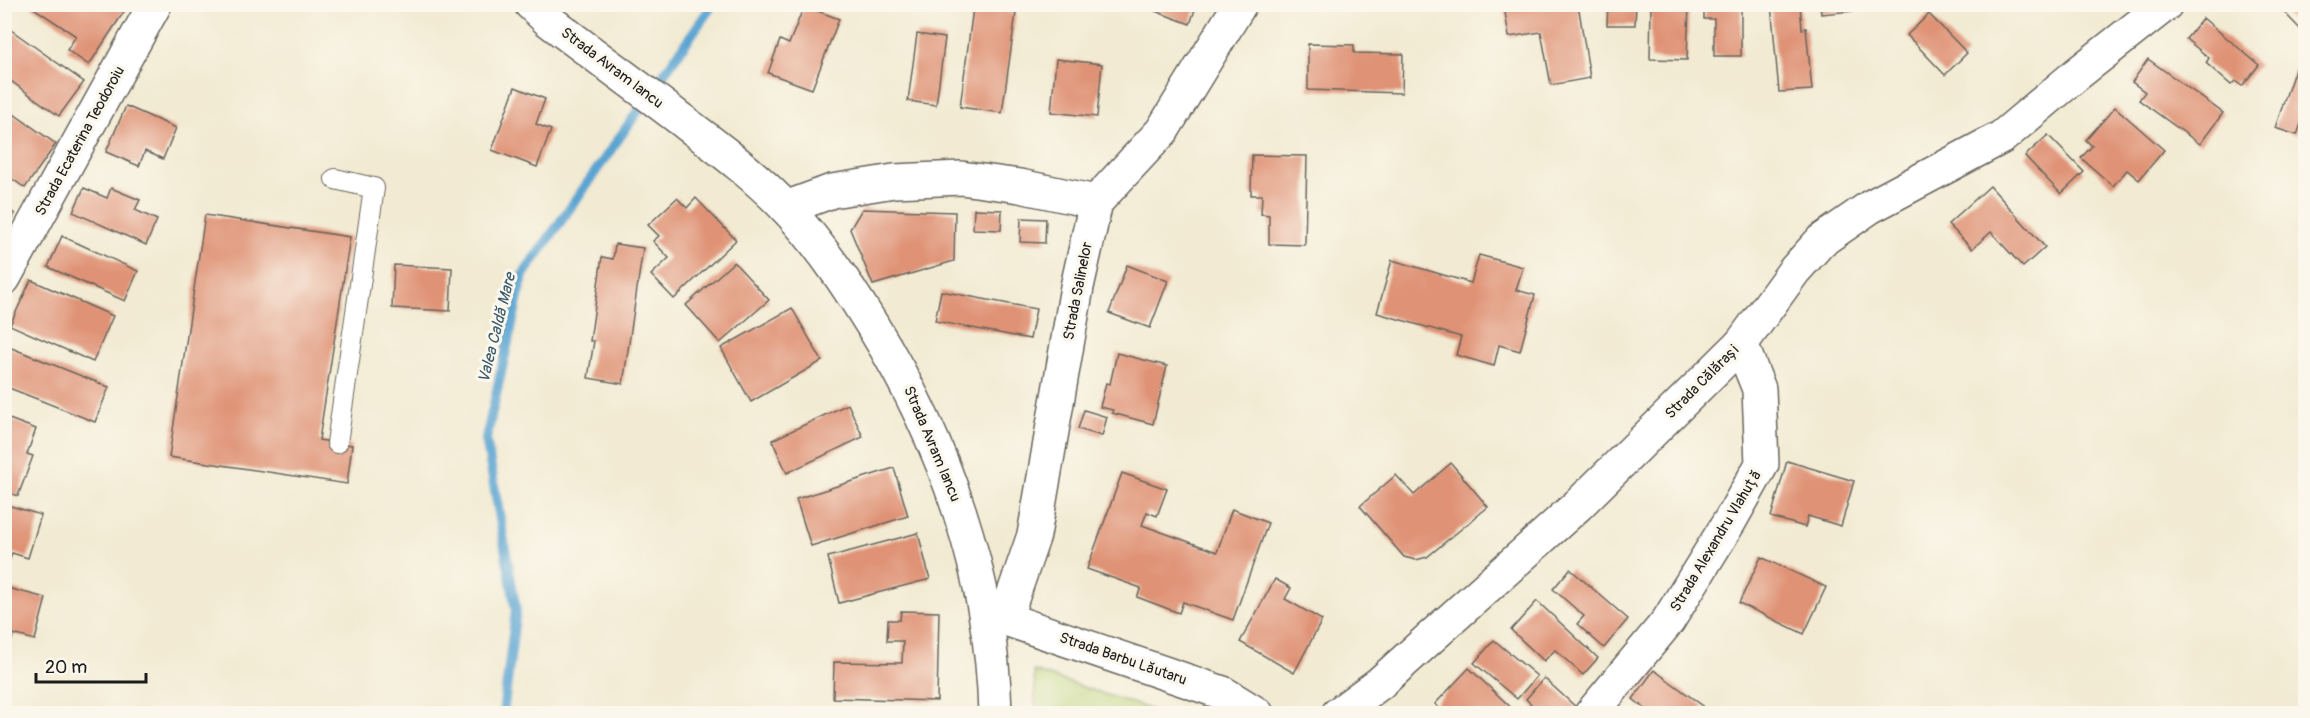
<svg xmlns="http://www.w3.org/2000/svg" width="2310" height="718" font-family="Pangolin,sans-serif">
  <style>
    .green { fill: #b9d176; stroke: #6a7649; stroke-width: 1.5 }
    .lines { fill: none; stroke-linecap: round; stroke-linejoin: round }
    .stream { stroke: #5aa4d1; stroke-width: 10 }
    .building { fill: #df9275 }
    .lane-casing { stroke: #67645c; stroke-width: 22 }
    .street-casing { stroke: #67645c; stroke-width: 36 }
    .secondary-casing { stroke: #67645c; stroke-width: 36 }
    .lane { stroke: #fff; stroke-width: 20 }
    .street { stroke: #fff; stroke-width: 33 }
    .secondary { stroke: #fff; stroke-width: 33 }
    .labels { text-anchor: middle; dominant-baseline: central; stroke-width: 6; stroke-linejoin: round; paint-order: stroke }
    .street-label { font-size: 15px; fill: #1c1c1c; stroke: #fbf7ec }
    .water-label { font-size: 16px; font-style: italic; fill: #38596d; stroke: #fbf7ec }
  </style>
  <rect width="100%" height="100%" fill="#fbf7ec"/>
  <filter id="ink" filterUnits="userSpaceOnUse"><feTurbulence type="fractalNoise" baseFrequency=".0167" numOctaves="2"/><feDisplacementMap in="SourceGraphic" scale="12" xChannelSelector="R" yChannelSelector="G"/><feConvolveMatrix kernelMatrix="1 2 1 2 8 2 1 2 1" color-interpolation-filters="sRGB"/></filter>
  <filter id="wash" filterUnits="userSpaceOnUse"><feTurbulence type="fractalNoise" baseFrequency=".008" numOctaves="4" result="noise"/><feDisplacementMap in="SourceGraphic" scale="24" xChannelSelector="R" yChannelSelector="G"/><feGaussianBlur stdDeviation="1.35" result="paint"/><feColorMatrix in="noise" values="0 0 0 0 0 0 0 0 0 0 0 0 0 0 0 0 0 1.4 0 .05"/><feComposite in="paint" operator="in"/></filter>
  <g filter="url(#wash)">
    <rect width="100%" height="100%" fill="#f2ead2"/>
    <path class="green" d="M 1034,671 L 1162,713 L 1036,713 Z"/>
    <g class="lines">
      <path class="stream" d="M 503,714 L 516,610 L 486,439 L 523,275 L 713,4"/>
    </g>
    <g id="blocks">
      <g class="building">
        <path d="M 33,4 L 129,4 L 89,65 L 67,50 L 76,36 L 32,7 Z"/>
        <path d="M 1136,4 L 1197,4 L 1190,24 Z"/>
        <path d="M 1512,4 L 1578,4 L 1590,78 L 1551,85 L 1541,32 L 1509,37 L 1504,6 Z"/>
        <path d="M 1608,4 L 1636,4 L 1635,25 L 1607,25 Z"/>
        <path d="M 1651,4 L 1689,4 L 1687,60 L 1650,59 Z"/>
        <path d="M 1704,4 L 1741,4 L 1741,56 L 1714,56 L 1714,19 L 1704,19 Z"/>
        <path d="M 1771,4 L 1800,4 L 1802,29 L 1806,28 L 1812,90 L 1779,92 Z"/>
        <path d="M 1820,4 L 1874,4 L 1874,9 L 1821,14 Z"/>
        <path d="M 2286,4 L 2306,4 L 2306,27 L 2302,31 L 2281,9 Z"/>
        <path d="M 804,6 L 839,19 L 812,89 L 768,73 L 780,40 L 789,44 Z"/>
        <path d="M 973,8 L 1016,13 L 1002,113 L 960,107 Z"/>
        <path d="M 1929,14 L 1967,53 L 1945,75 L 1907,35 Z"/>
        <path d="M 2203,18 L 2259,65 L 2242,86 L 2235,81 L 2231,85 L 2206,63 L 2209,58 L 2186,39 Z"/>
        <path d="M 4,25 L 84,82 L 59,116 L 4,76 Z"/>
        <path d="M 917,34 L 945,38 L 936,105 L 908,101 Z"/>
        <path d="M 1308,44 L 1354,45 L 1354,53 L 1403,54 L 1402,93 L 1308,90 Z"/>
        <path d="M 1056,59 L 1102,64 L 1097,117 L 1051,112 Z"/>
        <path d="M 2148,59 L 2223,113 L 2200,144 L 2139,100 L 2145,92 L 2132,82 Z"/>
        <path d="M 2295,69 L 2306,73 L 2306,122 L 2302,121 L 2297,135 L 2275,128 Z"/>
        <path d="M 515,87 L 545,99 L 536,124 L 551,130 L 537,167 L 492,150 Z"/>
        <path d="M 126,106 L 176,128 L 163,159 L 145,151 L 139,166 L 106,152 Z"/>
        <path d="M 4,107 L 56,144 L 25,188 L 4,173 Z"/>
        <path d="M 2115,107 L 2164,150 L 2139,180 L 2127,170 L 2113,186 L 2081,158 L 2092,146 L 2086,140 Z"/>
        <path d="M 2048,135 L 2084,172 L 2061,194 L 2025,156 Z"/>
        <path d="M 1252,155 L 1307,156 L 1305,245 L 1269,244 L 1269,215 L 1261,214 L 1262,195 L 1251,195 Z"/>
        <path d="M 1990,186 L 2045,247 L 2023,267 L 1991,232 L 1972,249 L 1948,224 Z"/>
        <path d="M 84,188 L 107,198 L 111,188 L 140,200 L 135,210 L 157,220 L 146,245 L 73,212 Z"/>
        <path d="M 677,198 L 687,208 L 696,198 L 736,240 L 674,299 L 651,275 L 669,258 L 653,241 L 659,236 L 648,225 Z"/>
        <path d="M 4,207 L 15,214 L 4,228 Z"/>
        <path d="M 862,209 L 955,212 L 954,261 L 873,285 L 850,229 Z"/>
        <path d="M 974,209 L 1002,210 L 1001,230 L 973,229 Z"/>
        <path d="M 205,215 L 350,237 L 319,440 L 352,445 L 347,484 L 169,457 Z"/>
        <path d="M 1021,218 L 1046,219 L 1045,243 L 1020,242 Z"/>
        <path d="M 62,236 L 138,271 L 125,301 L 48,267 Z"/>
        <path d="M 615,244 L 643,248 L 623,384 L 588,378 L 594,341 L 590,341 L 602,257 L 613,259 Z"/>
        <path d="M 1479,255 L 1523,267 L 1516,290 L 1535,295 L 1520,351 L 1499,345 L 1494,366 L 1456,355 L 1461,337 L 1377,313 L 1392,260 L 1471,283 Z"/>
        <path d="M 734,262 L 769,300 L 720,343 L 686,305 Z"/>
        <path d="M 394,265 L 452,268 L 450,311 L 392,308 Z"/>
        <path d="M 1127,265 L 1168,281 L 1150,328 L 1109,313 Z"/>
        <path d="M 31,280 L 113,316 L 93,362 L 10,325 Z"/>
        <path d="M 941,291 L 1036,309 L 1030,339 L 935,321 Z"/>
        <path d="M 792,308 L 822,361 L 751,402 L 721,348 Z"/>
        <path d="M 4,345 L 109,387 L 95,422 L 4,386 Z"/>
        <path d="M 1117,353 L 1167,366 L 1153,424 L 1112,413 L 1113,410 L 1100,407 L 1106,383 L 1110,384 Z"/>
        <path d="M 848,404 L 863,437 L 787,473 L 772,440 Z"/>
        <path d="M 1084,410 L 1107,417 L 1102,436 L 1078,429 Z"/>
        <path d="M 4,417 L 36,429 L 27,454 L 33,456 L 18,496 L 4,491 Z"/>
        <path d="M 1787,461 L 1854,481 L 1841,526 L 1808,516 L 1805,527 L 1771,517 Z"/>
        <path d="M 1451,463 L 1488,507 L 1427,557 L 1416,560 L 1404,557 L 1360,506 L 1396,475 L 1414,495 Z"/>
        <path d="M 894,468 L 908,516 L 811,546 L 796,499 Z"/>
        <path d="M 1122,473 L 1167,489 L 1157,516 L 1147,512 L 1142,525 L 1217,552 L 1232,509 L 1268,523 L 1233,620 L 1183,602 L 1179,613 L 1137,597 L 1141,588 L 1087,569 Z"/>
        <path d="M 4,504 L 41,515 L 28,558 L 12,553 L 8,565 L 4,564 Z"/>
        <path d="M 918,533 L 930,579 L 839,603 L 828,557 Z"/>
        <path d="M 1761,557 L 1826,587 L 1804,634 L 1739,603 Z"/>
        <path d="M 1570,569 L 1628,619 L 1604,648 L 1577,624 L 1584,616 L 1553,589 Z"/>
        <path d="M 1275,579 L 1291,588 L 1285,599 L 1322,620 L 1294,673 L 1240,642 Z"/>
        <path d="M 4,587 L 46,598 L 35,640 L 13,634 L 12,639 L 4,637 Z"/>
        <path d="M 1537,601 L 1598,658 L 1583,675 L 1555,650 L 1544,661 L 1511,630 Z"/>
        <path d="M 901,611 L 939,612 L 937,701 L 833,698 L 834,662 L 902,663 L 903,641 L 887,641 L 888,620 L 900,620 Z"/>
        <path d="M 1494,640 L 1537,676 L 1517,699 L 1474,663 Z"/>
        <path d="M 1469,668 L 1518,714 L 1445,714 L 1435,704 Z"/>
        <path d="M 1654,670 L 1703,706 L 1698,714 L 1652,714 L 1633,699 Z"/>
        <path d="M 1544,678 L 1577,708 L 1572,714 L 1530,714 L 1535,708 L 1526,699 Z"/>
      </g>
    </g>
  </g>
  <g filter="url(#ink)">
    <use href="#blocks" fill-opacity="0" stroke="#67645c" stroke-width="1.5"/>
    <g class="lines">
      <g class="lane-casing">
        <path id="lane" d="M 335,179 L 374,188 L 337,443"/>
      </g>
      <g class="street-casing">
        <g id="street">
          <path d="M 786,208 L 832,191 L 894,181 L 961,178 L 1020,186 L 1096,202"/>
          <path d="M 4,278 L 155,4"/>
          <path d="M 985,612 L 1223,693 L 1257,714"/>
          <path d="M 1005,619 L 1034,535 L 1077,287 L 1096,202 L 1162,131 L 1240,4"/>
          <path d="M 1338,714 L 1380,683 L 1578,505 L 1741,344 L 1794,271 L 1821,241 L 1870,207 L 2002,137 L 2077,74 L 2166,4"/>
          <path d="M 1591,714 L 1668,621 L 1731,519 L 1762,464 L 1759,389 L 1741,344"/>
        </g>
      </g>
      <g class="secondary-casing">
        <path id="secondary" d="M 531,4 L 548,20 C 590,52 633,83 675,115 C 713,144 753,173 786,208 C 819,243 847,284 872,325 C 944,442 992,575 995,714"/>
      </g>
      <use href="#lane" class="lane"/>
      <use href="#street" class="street"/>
      <use href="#secondary" class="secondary"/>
    </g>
  </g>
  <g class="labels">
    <g class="street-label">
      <text transform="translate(612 68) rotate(37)">Strada Avram Iancu</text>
      <text transform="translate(80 141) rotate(-61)">Strada Ecaterina Teodoroiu</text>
      <text transform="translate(1078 291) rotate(-79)">Strada Salinelor</text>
      <text transform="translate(1702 382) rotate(-45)">Strada Călărași</text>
      <text transform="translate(932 444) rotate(67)">Strada Avram Iancu</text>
      <text transform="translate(1716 541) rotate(-59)">Strada Alexandru Vlahuță</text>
      <text transform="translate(1123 659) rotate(19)">Strada Barbu Lăutaru</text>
    </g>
    <g class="water-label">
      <text transform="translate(497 328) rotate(-76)">Valea Caldă Mare</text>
    </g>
  </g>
  <rect width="2310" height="718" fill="none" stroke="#fbf7ec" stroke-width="24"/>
  <path d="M36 673v9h110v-9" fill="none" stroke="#1c1c1c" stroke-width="3"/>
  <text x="45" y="673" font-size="18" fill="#1c1c1c" stroke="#fbf7ec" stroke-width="4.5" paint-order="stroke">20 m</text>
</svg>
